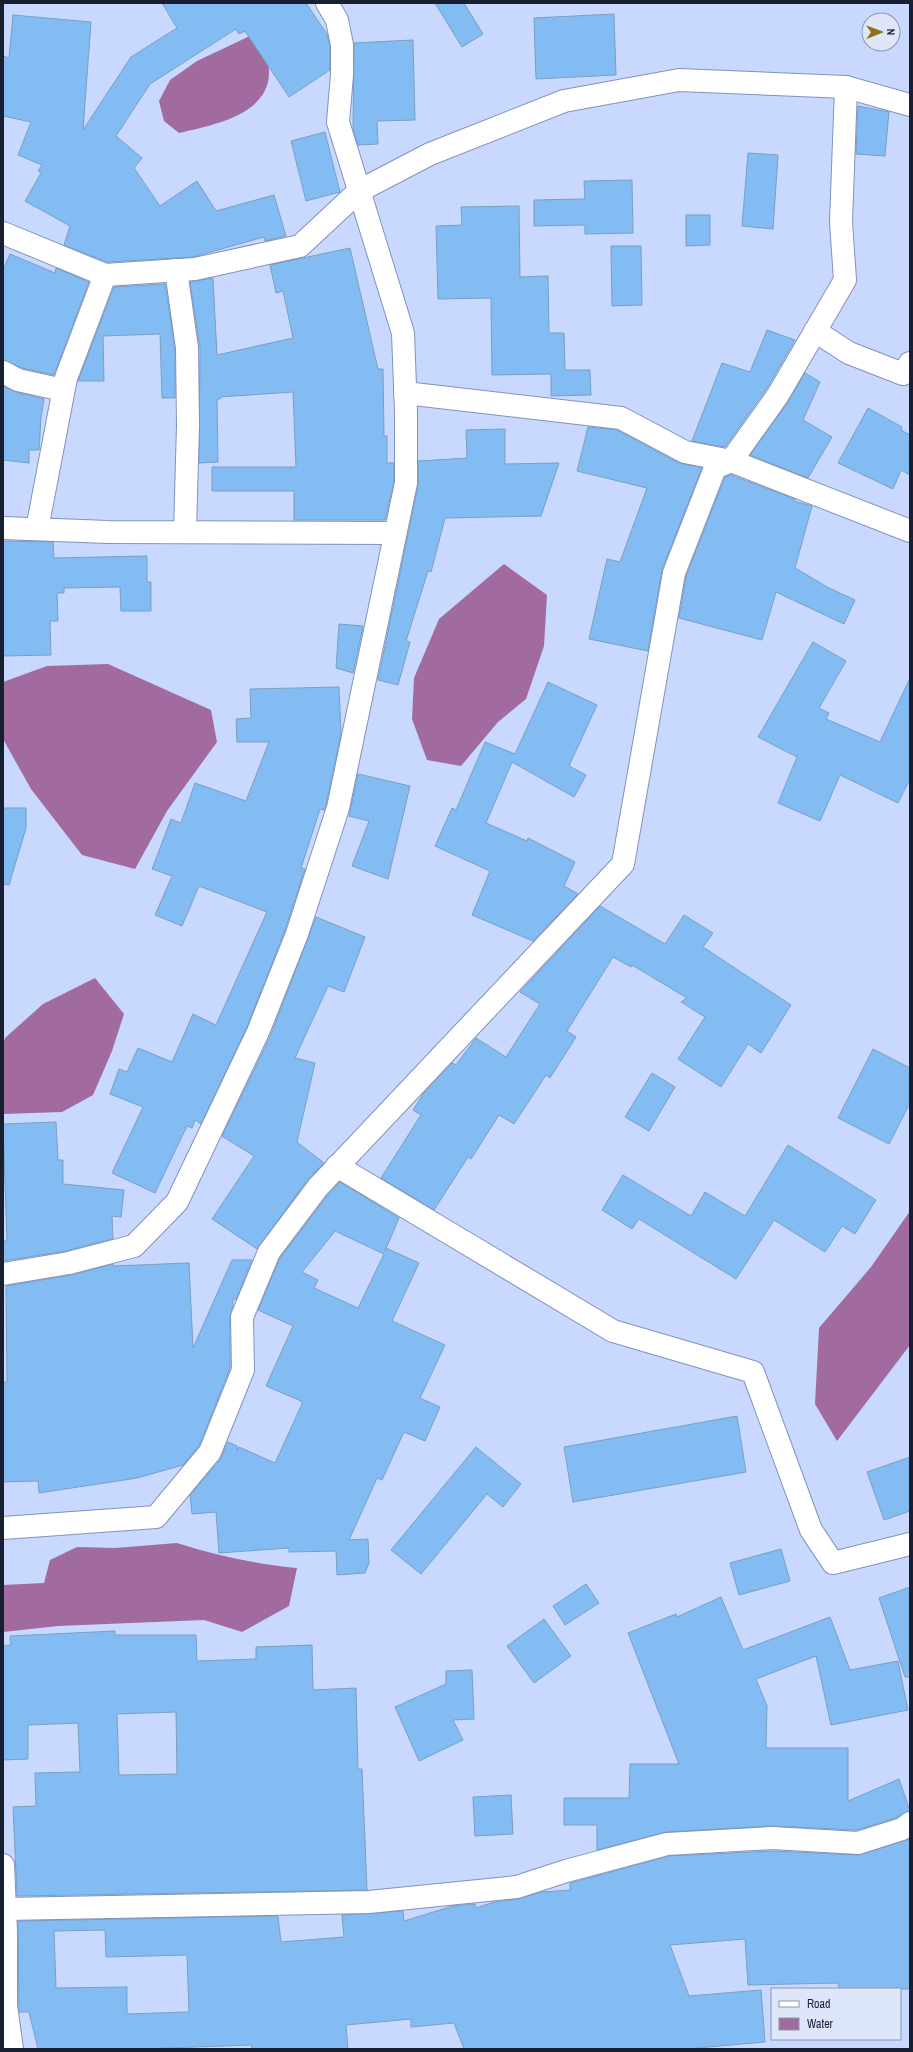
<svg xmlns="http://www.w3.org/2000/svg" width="913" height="2052" font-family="'Archivo Narrow',sans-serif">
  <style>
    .water { fill: #a16b9f }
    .building { fill: #82bcf3; stroke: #799fc3; fill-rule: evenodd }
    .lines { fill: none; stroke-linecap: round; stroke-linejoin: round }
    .street-casing { stroke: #8192be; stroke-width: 24 }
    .street { stroke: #fff; stroke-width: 22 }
  </style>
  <rect width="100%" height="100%" fill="#c9d8fe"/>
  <g class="water">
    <path d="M 252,35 C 256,41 265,50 267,58 C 281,112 218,124 179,133 L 164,121 L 159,101 L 170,80 L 197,61 Z"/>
    <path d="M 504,564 L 547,595 L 544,646 L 526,699 L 498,722 L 461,766 L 427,760 L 412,719 L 414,678 L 439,619 Z"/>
    <path d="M 108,664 L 211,710 L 217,742 L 167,811 L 135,869 L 82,855 L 31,789 L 3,739 L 3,682 L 47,666 Z"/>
    <path d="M 95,978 L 124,1014 L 112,1051 L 93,1095 L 62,1112 L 3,1114 L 3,1045 L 5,1038 L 43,1004 Z"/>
    <path d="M 910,1211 L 910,1345 L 837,1441 L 815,1404 L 819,1328 L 871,1267 Z"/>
    <path d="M 177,1543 C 217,1556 256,1564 297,1568 L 289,1606 L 242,1632 L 204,1620 L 58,1626 L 3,1632 L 3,1585 L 44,1583 L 50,1560 L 77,1547 L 115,1548 Z"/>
  </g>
  <g class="building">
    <path d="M 162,3 L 306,3 L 327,34 L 330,46 L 330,70 L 289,97 L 245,31 L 239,34 L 236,29 L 150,84 L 116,136 L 142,158 L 134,168 L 160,206 L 197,181 L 216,211 L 274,195 L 286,236 L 265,241 L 264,237 L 193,257 L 107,262 L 64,245 L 70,226 L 25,201 L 41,173 L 38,171 L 42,165 L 18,155 L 31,122 L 3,116 L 3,56 L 9,58 L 13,15 L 91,22 L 83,130 L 131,57 L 177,28 Z"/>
    <path d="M 435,3 L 464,3 L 483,34 L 462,47 Z"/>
    <path d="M 614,14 L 616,75 L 536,79 L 534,18 Z"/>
    <path d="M 413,40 L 415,120 L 377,121 L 378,144 L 358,145 L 353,129 L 354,43 Z"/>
    <path d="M 858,106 L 889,112 L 885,156 L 856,154 Z"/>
    <path d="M 325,132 L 340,192 L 306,201 L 291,141 Z"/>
    <path d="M 748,153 L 778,155 L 773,229 L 742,226 Z"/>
    <path d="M 632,180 L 633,233 L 585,234 L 585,225 L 534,226 L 534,200 L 585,199 L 584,181 Z"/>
    <path d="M 519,206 L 520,277 L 548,276 L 549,333 L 564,333 L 565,370 L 590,370 L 591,395 L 551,396 L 551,374 L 492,375 L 491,298 L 438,299 L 436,226 L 462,225 L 461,207 Z"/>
    <path d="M 686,215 L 710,215 L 710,245 L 686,246 Z"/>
    <path d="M 611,246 L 641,246 L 642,305 L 612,306 Z"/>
    <path d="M 350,248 L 378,369 L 383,369 L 384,436 L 387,436 L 387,463 L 394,463 L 394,482 L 385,520 L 294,520 L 294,491 L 212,491 L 212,467 L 296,467 L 293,392 L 220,397 L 220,399 L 217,399 L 218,462 L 199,463 L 200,348 L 190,282 L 213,278 L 217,355 L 293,338 L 283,291 L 276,293 L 270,265 Z"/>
    <path d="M 10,254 L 55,273 L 56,268 L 89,282 L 54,375 L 22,368 L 3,360 L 3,270 Z"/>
    <path d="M 165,284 L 175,349 L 175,398 L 162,398 L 160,334 L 103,336 L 104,381 L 78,381 L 114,287 Z"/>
    <path d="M 767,330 L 795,340 L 767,388 L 725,447 L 692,441 L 722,363 L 750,372 Z"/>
    <path d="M 805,373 L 820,382 L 803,420 L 832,437 L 808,478 L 750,455 L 788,402 Z"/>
    <path d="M 3,386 L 15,392 L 44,399 L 41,417 L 39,450 L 29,450 L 29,463 L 3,460 Z"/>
    <path d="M 868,408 L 902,427 L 901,430 L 910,435 L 910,475 L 901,470 L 893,489 L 838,463 Z"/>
    <path d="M 588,427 L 617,430 L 679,463 L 702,468 L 662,569 L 648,651 L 589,639 L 607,559 L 620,562 L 647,488 L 577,471 Z"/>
    <path d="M 505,429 L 505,464 L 559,463 L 541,516 L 445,518 L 431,572 L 428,571 L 406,641 L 410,642 L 398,685 L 378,680 L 418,486 L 418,461 L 467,458 L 466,430 Z"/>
    <path d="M 731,475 L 795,499 L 794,501 L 812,506 L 795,568 L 829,588 L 855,600 L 844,624 L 776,592 L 762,640 L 679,618 L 686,576 L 725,477 Z"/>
    <path d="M 3,541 L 53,542 L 54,558 L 147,556 L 147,582 L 151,582 L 151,611 L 121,611 L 120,587 L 64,588 L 64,593 L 57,593 L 58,621 L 50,621 L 51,655 L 3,656 Z"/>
    <path d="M 339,624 L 363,626 L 353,673 L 336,668 Z"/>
    <path d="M 813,642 L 846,661 L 819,708 L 829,713 L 826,719 L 880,742 L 910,678 L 910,779 L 898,803 L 840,775 L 820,821 L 778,803 L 797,757 L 758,737 Z"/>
    <path d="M 548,682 L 597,705 L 569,766 L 586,775 L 574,797 L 512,762 L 486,823 L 527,841 L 528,838 L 575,862 L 564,886 L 578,894 L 533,941 L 472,915 L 490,871 L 435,846 L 452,808 L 456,810 L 485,742 L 515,754 Z"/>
    <path d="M 339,687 L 341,735 L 326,805 L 324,810 L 320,809 L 301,868 L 305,869 L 285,930 L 247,1027 L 201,1124 L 195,1120 L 192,1128 L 187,1126 L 155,1193 L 112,1173 L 143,1107 L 110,1094 L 119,1069 L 127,1072 L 138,1048 L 172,1062 L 193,1014 L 216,1025 L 267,912 L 199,886 L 182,926 L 155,915 L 172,876 L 152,869 L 171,819 L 181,823 L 195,783 L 246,801 L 269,742 L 237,742 L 236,719 L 251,718 L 250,689 Z"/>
    <path d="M 358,774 L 410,786 L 388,879 L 352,866 L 369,821 L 349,816 Z"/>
    <path d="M 3,808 L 26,808 L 26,828 L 9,885 L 3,884 Z"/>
    <path d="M 600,906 L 665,944 L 684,915 L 713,933 L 703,947 L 791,1005 L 761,1053 L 748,1044 L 721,1087 L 678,1059 L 705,1017 L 681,1002 L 687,998 L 632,965 L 631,967 L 613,957 L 567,1031 L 576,1037 L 550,1078 L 546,1075 L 514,1124 L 499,1115 L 471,1159 L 468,1157 L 434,1210 L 381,1178 L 421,1115 L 413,1110 L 423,1094 L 452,1063 L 456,1065 L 476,1038 L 506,1057 L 540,1004 L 520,992 Z"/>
    <path d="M 316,917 L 365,937 L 344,992 L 328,986 L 295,1058 L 315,1063 L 297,1142 L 324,1163 L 308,1179 L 257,1249 L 212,1219 L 254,1156 L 222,1136 L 270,1037 Z"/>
    <path d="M 873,1049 L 910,1068 L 910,1103 L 889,1144 L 838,1118 Z"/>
    <path d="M 652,1073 L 675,1087 L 649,1131 L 625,1117 Z"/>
    <path d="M 56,1122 L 58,1160 L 63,1160 L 63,1184 L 124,1190 L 121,1217 L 112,1216 L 113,1239 L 66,1251 L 3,1261 L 3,1241 L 7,1241 L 3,1124 Z"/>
    <path d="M 788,1145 L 876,1200 L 855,1234 L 842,1226 L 825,1252 L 774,1220 L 736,1279 L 639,1219 L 632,1229 L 602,1210 L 623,1175 L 691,1216 L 705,1192 L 745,1216 Z"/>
    <path d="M 340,1182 L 399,1218 L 385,1251 L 386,1248 L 419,1263 L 392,1321 L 445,1345 L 420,1398 L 440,1407 L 425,1441 L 404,1432 L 382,1480 L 377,1478 L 349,1540 L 368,1539 L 369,1563 L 365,1573 L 337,1575 L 336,1551 L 289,1552 L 289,1548 L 219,1553 L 216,1512 L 192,1514 L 190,1495 L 220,1460 L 228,1442 L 237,1446 L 237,1450 L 239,1447 L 275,1463 L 302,1404 L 301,1401 L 266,1386 L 293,1326 L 258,1310 L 280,1258 L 328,1195 ZM 335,1231 L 384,1254 L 358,1308 L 314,1288 L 318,1280 L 302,1272 Z"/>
    <path d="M 232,1260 L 252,1260 L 236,1300 L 233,1298 L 233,1306 L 230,1317 L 230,1368 L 199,1446 L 183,1465 L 137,1478 L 39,1493 L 38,1481 L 3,1482 L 3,1382 L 7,1382 L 6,1286 L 71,1275 L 113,1264 L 113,1266 L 189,1263 L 193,1348 Z"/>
    <path d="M 737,1416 L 746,1472 L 573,1502 L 564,1447 Z"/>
    <path d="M 476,1447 L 521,1484 L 503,1507 L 487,1494 L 421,1574 L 391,1550 Z"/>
    <path d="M 910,1457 L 910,1511 L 884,1520 L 867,1472 Z"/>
    <path d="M 781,1549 L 790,1581 L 739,1595 L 730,1563 Z"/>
    <path d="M 586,1584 L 599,1603 L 565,1625 L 553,1606 Z"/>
    <path d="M 910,1587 L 910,1677 L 905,1677 L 879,1598 Z"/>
    <path d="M 721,1597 L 743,1650 L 830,1617 L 850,1670 L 898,1661 L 908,1710 L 831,1725 L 816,1656 L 756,1679 L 767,1706 L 766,1748 L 848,1748 L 848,1801 L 899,1779 L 910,1811 L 896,1818 L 856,1830 L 772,1826 L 666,1832 L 597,1850 L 597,1825 L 564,1825 L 564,1798 L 629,1798 L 630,1764 L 679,1764 L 628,1633 L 676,1614 L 677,1617 Z"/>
    <path d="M 544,1619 L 571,1656 L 534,1683 L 507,1646 Z"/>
    <path d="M 115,1631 L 115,1635 L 196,1635 L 197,1661 L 256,1659 L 256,1647 L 312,1645 L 313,1690 L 356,1688 L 358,1769 L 362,1769 L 367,1890 L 17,1896 L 13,1807 L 36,1806 L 35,1773 L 80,1772 L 78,1723 L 28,1725 L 28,1759 L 3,1760 L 3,1646 L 11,1645 L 10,1636 ZM 176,1712 L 177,1774 L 119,1775 L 117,1714 Z"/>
    <path d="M 472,1670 L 474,1719 L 453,1720 L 463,1740 L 419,1761 L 395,1707 L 446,1684 L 446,1671 Z"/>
    <path d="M 511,1795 L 513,1834 L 475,1836 L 473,1797 Z"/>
    <path d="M 910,1839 L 910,1989 L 839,1989 L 838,1983 L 748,1985 L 745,1939 L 670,1945 L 689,1996 L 761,1990 L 765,2042 L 686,2049 L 464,2049 L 454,2023 L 411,2027 L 411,2019 L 346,2025 L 348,2049 L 252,2049 L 251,2045 L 139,2049 L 38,2049 L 29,2012 L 19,2012 L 18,1921 L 278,1916 L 281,1942 L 344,1937 L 342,1915 L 403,1911 L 404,1921 L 453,1906 L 475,1904 L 476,1908 L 494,1902 L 518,1899 L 542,1892 L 570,1890 L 570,1883 L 669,1856 L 773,1851 L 858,1855 ZM 105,1930 L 106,1957 L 187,1955 L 189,2012 L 127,2014 L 127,1987 L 56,1988 L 54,1931 Z"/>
  </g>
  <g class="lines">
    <g class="street-casing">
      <g id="street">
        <path d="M 3,233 L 105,275 L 195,269 L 300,246 L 359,191 L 430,154 L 564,101 L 679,80 L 846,87 L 910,105"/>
        <path d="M 176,270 L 187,348 L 188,425 L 185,532"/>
        <path d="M 815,331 L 849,353 L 903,374 L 910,363"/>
        <path d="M 3,372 L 18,380 L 63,390"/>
        <path d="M 405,393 L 621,418 L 685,452 L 731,461 L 910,531"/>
        <path d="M 3,528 L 108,532 L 395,533"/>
        <path d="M 37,529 L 66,378 L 105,275"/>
        <path d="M 337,1166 L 613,1331 L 753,1372 L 811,1530 L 833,1563 L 910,1544"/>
        <path d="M 3,1274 L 69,1263 L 134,1246 L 177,1202 L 258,1032 L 297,934 L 338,808 L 406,483 L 406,413 L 403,333 L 338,122 L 342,75 L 342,45 L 337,20 L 327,3"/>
        <path d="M 3,1528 L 156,1517 L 210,1452 L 243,1370 L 242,1317 L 269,1252 L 318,1187 L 623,864 L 674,573 L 715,468 L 731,461 L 778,395 L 845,280 L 841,222 L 846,87"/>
        <path d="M 3,1865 L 6,1932 L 6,2006 L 12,2049"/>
        <path d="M 5,1909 L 369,1902 L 517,1887 L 566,1871 L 667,1844 L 773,1838 L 858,1843 L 902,1829 L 910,1823"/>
      </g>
    </g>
    <use href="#street" class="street"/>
  </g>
  <rect width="913" height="2052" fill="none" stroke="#181f30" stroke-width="8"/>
  <rect x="771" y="1988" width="130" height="52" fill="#dee6f9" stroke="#8f96a9"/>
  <rect x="779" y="2001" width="20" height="6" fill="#ffffff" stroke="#8f96a9"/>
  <text x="807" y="2008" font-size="12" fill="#181f30">Road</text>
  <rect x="779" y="2018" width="20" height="12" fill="#a16b9f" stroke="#8f96a9"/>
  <text x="807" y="2028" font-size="12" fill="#181f30">Water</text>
  <g transform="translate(881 32) rotate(89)"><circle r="19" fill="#dee6f9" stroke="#8f96a9"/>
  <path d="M0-3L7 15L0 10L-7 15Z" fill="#8e6f13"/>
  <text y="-6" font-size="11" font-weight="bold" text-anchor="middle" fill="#181f30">N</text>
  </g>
</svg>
